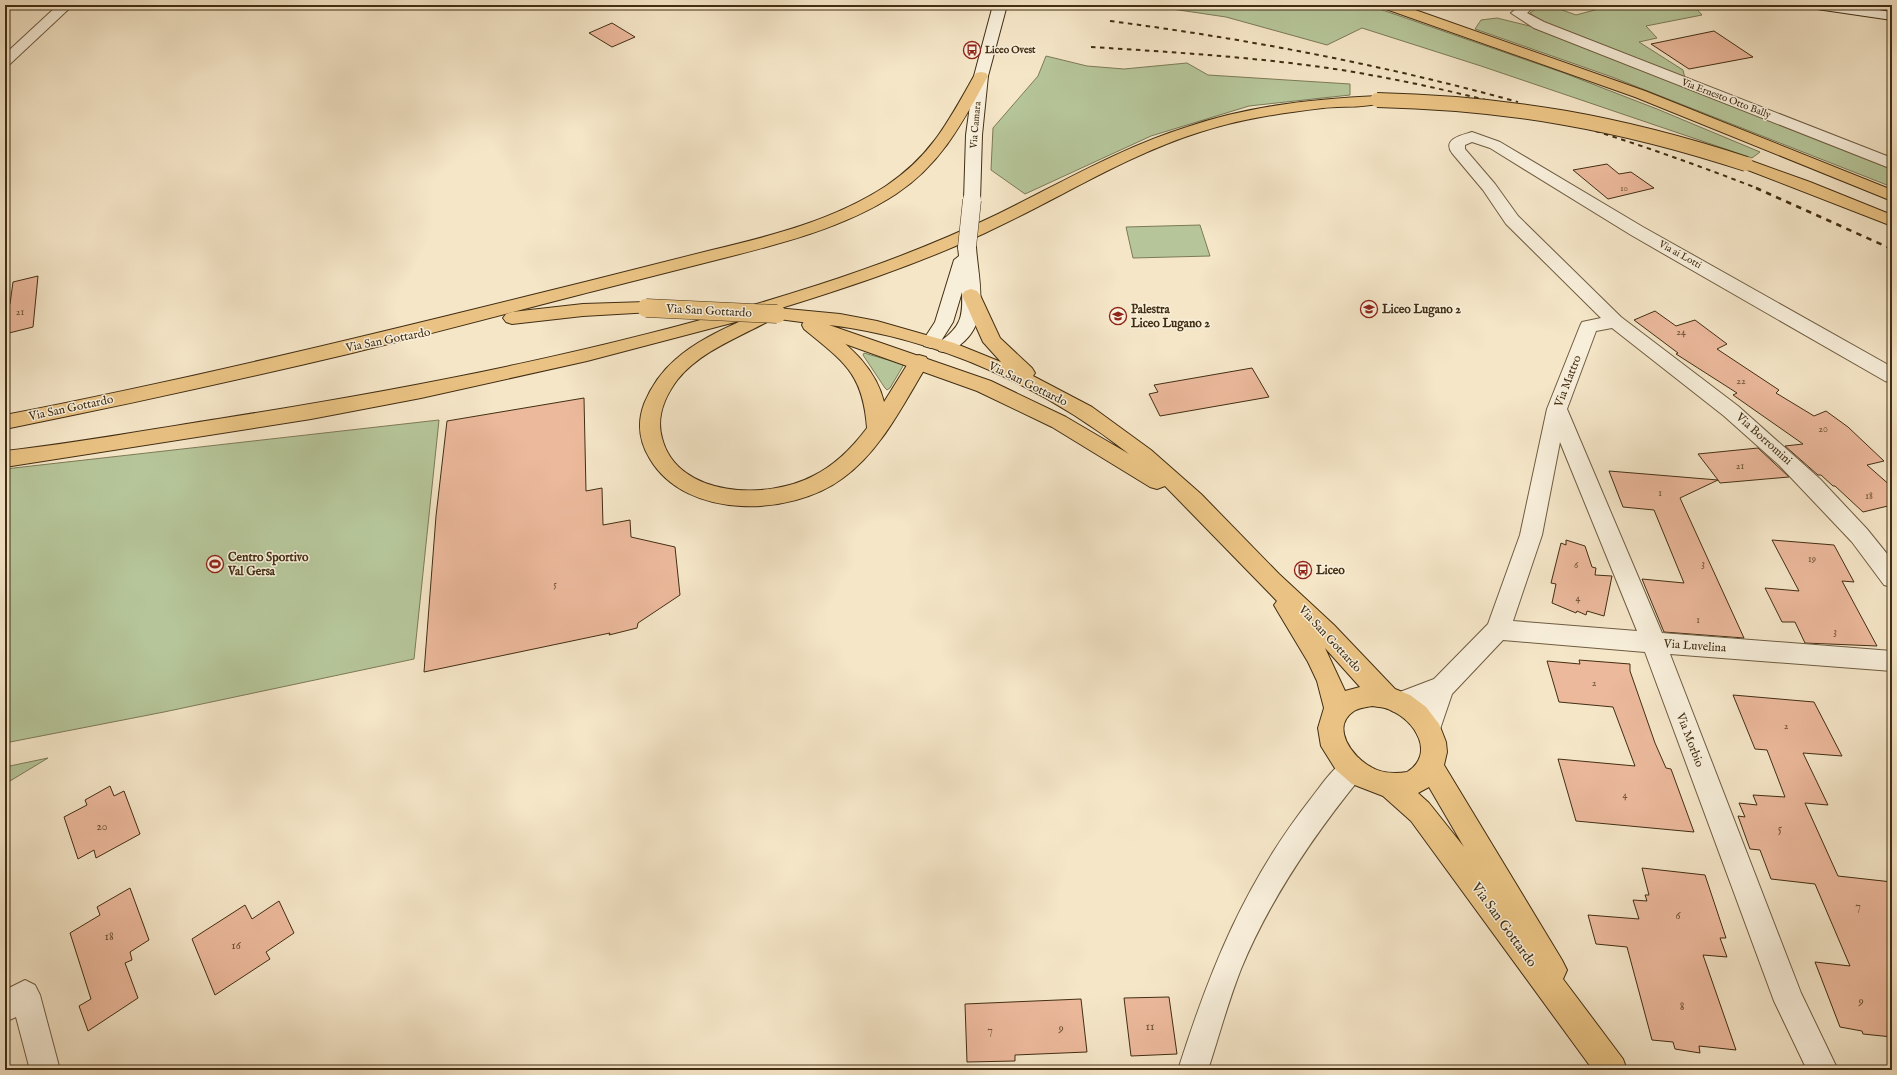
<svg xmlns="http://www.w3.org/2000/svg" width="1897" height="1075" font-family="'IM FELL English',serif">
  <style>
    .green { fill: #b6c69a; stroke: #7c7a56 }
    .building { fill: #ecb99c; stroke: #422e13 }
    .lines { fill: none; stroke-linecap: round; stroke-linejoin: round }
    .street-casing { stroke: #6f5c40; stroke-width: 2 }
    .secondary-casing { stroke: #422e13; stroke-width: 2 }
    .primary-casing { stroke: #422e13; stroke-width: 2 }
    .highway-casing { stroke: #422e13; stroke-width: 2 }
    .street { fill: #f8efdb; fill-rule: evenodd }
    .secondary { fill: #f8efdb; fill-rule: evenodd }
    .primary { fill: #eac384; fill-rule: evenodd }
    .highway { fill: #eac384; fill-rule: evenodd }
    .rail-far1 { stroke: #422e13; stroke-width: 2; stroke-dasharray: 4.5 4.5; stroke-linecap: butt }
    .rail { stroke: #422e13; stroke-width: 2.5; stroke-dasharray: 5.5 5.5; stroke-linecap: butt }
    .secondary-bridge-casing { stroke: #422e13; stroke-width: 19; stroke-linecap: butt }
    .primary-bridge-casing { stroke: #422e13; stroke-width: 19; stroke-linecap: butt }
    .highway-bridge-casing { stroke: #422e13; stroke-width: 16; stroke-linecap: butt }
    .secondary-bridge { stroke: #f8efdb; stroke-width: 18 }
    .primary-bridge { stroke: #eac384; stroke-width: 18 }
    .highway-bridge { stroke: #eac384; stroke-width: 14 }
    .labels { text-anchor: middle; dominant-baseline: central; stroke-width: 3; stroke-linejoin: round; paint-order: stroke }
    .far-number-label { font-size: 9px; fill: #6c5135 }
    .far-poi-label { font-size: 10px; font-weight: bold; fill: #422e13; stroke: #f8efdb; text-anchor: start }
    .far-street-label { font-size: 10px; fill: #422e13; stroke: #f8efdb }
    .number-label { font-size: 10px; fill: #6c5135 }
    .poi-label { font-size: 12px; font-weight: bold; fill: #422e13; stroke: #f8efdb; text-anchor: start }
    .street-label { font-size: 12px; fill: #422e13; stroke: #f8efdb }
    .near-number-label { font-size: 12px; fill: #6c5135 }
    .near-street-label { font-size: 14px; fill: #422e13; stroke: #f8efdb }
  </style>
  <rect width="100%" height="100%" fill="#f5e6c8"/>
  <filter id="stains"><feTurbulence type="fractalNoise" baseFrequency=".005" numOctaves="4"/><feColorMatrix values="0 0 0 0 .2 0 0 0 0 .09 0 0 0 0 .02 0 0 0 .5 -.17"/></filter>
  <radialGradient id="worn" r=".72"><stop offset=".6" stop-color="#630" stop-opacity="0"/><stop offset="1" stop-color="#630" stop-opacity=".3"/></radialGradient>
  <g class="green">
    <path d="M 1145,5 L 1368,5 L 1564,73 L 1657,109 L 1760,152 L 1752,158 L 1481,66 L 1362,28 L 1327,45 L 1226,17 Z"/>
    <path d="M 1542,5 L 1548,5 L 1576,15 L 1613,5 L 1694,6 L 1702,15 L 1646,26 L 1657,38 L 1639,42 L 1683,70 L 1686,83 L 1892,163 L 1892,187 L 1612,77 L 1475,29 L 1481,20 L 1497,18 L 1558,33 L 1530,13 Z"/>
    <path d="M 1046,56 L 1087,66 L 1124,69 L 1187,63 L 1208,75 L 1350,84 L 1350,95 L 1249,106 L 1151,136 L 1025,194 L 991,170 L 993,128 L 1038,76 Z"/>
    <path d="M 1200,225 L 1210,256 L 1133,258 L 1126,227 Z"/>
    <path d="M 864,353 L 902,364 L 903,366 L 890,388 L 887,390 L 885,388 L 863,355 Z"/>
    <path d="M 439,420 L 414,659 L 164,712 L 5,743 L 5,469 Z"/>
    <path d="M 48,758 L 5,784 L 5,767 Z"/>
  </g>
  <g class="building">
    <path d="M 612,23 L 635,37 L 612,47 L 589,33 Z"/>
    <path d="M 1714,31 L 1753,57 L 1689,69 L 1651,44 Z"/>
    <path d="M 1607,164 L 1619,174 L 1631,172 L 1654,188 L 1608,199 L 1573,170 Z"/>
    <path d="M 38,276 L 33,327 L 5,334 L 5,305 L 10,304 L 13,282 Z"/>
    <path d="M 1655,311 L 1676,326 L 1695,320 L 1727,344 L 1717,349 L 1779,390 L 1776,393 L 1814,416 L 1826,411 L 1848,427 L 1884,461 L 1867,465 L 1892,487 L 1892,505 L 1863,512 L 1835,486 L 1833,486 L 1821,475 L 1818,475 L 1785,446 L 1803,444 L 1733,395 L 1737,393 L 1676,354 L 1678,353 L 1634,320 Z"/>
    <path d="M 1252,368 L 1269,397 L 1160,416 L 1149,394 L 1158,392 L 1154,385 Z"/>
    <path d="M 584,398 L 586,491 L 602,488 L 603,525 L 630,520 L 631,537 L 675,547 L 680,595 L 638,623 L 637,628 L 609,635 L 610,633 L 424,672 L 436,516 L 447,421 Z"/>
    <path d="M 1758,448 L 1789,477 L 1720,483 L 1718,480 L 1680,498 L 1744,638 L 1664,632 L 1642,579 L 1684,583 L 1654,510 L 1623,507 L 1609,471 L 1718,480 L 1698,454 Z"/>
    <path d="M 1566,540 L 1585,546 L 1592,567 L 1596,568 L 1595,575 L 1612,576 L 1604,616 L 1587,611 L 1586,615 L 1577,611 L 1576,613 L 1552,603 L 1556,584 L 1551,583 L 1561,543 L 1566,545 Z"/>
    <path d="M 1772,540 L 1834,545 L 1854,582 L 1842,581 L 1877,646 L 1805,643 L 1795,622 L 1782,622 L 1765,588 L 1799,591 Z"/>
    <path d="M 1579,660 L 1630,664 L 1630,671 L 1655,743 L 1666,768 L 1671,769 L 1694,832 L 1576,821 L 1558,759 L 1635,766 L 1613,707 L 1559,702 L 1547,661 L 1580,664 Z"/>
    <path d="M 1733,695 L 1814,702 L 1842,756 L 1803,753 L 1828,805 L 1805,803 L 1838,876 L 1892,882 L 1892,1037 L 1863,1034 L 1862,1031 L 1840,1027 L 1815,962 L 1850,966 L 1815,884 L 1771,879 L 1760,850 L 1750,849 L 1738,816 L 1745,817 L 1739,803 L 1757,805 L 1753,795 L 1785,797 L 1767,750 L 1755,749 Z"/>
    <path d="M 110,786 L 114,796 L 124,791 L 140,834 L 96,858 L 94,850 L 78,859 L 64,817 L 87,805 L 85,800 Z"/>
    <path d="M 1642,868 L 1705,875 L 1726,938 L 1720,938 L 1727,957 L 1703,955 L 1736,1050 L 1699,1046 L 1700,1053 L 1675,1049 L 1673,1042 L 1652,1040 L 1627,947 L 1596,944 L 1588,915 L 1639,919 L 1633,900 L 1647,901 L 1645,895 L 1649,895 Z"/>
    <path d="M 130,888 L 149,940 L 130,952 L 132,960 L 125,963 L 138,998 L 88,1031 L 79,1006 L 91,999 L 70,933 L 100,915 L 97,907 Z"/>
    <path d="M 279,901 L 294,933 L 266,952 L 270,959 L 215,995 L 192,939 L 245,905 L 252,919 Z"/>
    <path d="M 1169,997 L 1177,1054 L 1131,1056 L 1124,998 Z"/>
    <path d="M 1081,999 L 1087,1052 L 1015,1055 L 1015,1061 L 967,1062 L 965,1004 Z"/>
  </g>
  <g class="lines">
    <g class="street-casing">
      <g id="street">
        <path d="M 58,5 L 73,5 L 10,64 L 5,65 L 5,54 Z"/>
        <path d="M 1521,5 L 1536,5 L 1527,13 L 1544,22 L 1892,158 L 1892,169 L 1534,28 L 1511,13 Z"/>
        <path d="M 1472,132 L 1500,142 L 1643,227 L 1892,367 L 1892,383 L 1885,381 L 1631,235 L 1490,148 L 1472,142 L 1465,145 L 1465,149 L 1495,184 L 1518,216 L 1621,317 L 1738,406 L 1820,479 L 1867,529 L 1892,560 L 1892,587 L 1884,585 L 1852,542 L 1779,465 L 1724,416 L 1612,328 L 1596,331 L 1567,409 L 1662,633 L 1892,651 L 1892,671 L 1670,654 L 1801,993 L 1838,1070 L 1807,1070 L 1774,1001 L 1645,652 L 1503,640 L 1452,694 L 1437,738 L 1428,741 L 1419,738 L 1415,730 L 1423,706 L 1401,714 L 1392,711 L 1389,703 L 1392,695 L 1434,679 L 1488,624 L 1520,535 L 1547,409 L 1580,326 L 1582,322 L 1601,318 L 1506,224 L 1483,190 L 1452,153 C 1442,139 1462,135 1472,132 ZM 1560,442 L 1637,631 L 1513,621 L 1542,535 Z"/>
        <path d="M 1352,757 L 1361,761 L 1365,769 L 1361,777 C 1313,836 1270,899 1241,969 C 1228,1002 1219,1036 1208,1070 L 1178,1070 C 1210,969 1245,882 1312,797 C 1323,783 1335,764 1352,757 Z"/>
        <path d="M 25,980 L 35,985 L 40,995 L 60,1070 L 30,1070 L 16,1017 L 5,1022 L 5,990 Z"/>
      </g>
    </g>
    <g class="secondary-casing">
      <g id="secondary">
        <path d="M 993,5 L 1007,5 L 988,76 L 982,135 L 980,200 L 978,203 L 972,205 L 966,203 L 964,200 L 966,135 L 974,76 Z"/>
        <path d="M 1810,5 L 1844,5 L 1892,12 L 1892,20 L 1817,9 Z"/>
        <path d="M 967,242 L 973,243 L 976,247 C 978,279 991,321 961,344 C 954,351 949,354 939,351 L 937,347 L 931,348 L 924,346 L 922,342 L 935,322 L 954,260 L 959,256 L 958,247 L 961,243 ZM 962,292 C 963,317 961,326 941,341 L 953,322 Z"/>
      </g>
    </g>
    <g class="primary-casing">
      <g id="primary">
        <path d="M 981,72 L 986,73 L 988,76 C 962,123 942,163 896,194 C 844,228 780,244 720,259 C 678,270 636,280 594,291 C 512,312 430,334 348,354 C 234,381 120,406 5,429 L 5,415 C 201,377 395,329 589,281 C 630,271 671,260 712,250 C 771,236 834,220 886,186 C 931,156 948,122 974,76 L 976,73 Z"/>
        <path d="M 971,289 L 977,291 L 980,295 L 1000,338 L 1032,368 L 1035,373 L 1033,376 L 1092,407 L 1151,450 L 1201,494 L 1279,574 L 1334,625 L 1395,689 L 1410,695 L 1426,707 L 1439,724 L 1446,742 L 1447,752 L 1444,765 L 1562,960 L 1567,970 L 1563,979 L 1623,1059 L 1627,1070 L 1593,1070 L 1411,821 L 1383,796 L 1352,784 L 1336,770 L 1321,746 L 1318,728 L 1324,708 L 1317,681 L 1308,662 L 1278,612 L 1274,605 L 1277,601 L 1165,486 L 1157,489 L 1150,487 L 1052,427 L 977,391 L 809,331 L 807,327 L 809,323 L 771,318 L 768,314 L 771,310 L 777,308 L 840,314 L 877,321 L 954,343 L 1001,362 L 983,342 L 962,295 L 965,291 ZM 829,325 C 937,338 1044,387 1129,454 L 1066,417 L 991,381 ZM 1325,648 L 1360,687 L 1345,691 ZM 1372,706 C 1378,707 1385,707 1390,710 C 1415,720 1436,754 1407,772 C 1395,774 1381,773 1371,767 C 1352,757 1330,727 1354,711 C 1359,708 1367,707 1372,706 ZM 1429,787 L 1464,847 L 1429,803 L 1418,793 Z"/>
        <path d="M 646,302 L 652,304 L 655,308 L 652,312 L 583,316 L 512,324 L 506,322 L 503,318 L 506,314 L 512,312 L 583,304 Z"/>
      </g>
    </g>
    <g class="highway-casing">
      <g id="highway">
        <path d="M 1381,5 L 1401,5 L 1645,91 L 1892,190 L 1892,201 L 1635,97 L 1383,8 Z"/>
        <path d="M 1377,96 L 1382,97 L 1384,100 L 1382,103 C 1363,108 1342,106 1323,108 C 1281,113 1240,119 1200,132 C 1124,156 1057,200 985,233 C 914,266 840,290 765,313 L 770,318 L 767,322 C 737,338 700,352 678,379 C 665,396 656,417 662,438 C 677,498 768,500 813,476 C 835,465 852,448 867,428 C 863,373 844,362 804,329 L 802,325 L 804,321 L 811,319 L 818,321 C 846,344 875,365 884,402 L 912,357 L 919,355 L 926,357 L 929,362 C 904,402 882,450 843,478 C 791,517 686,520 650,459 C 639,441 637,423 644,404 C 651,387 662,371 675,360 C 695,342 719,331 743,320 L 587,361 L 421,398 L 311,419 L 5,467 L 5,451 C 76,443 147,430 218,419 C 420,387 623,348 818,285 C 880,265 940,242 998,214 C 1061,183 1120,148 1187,127 C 1248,106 1313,99 1377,96 Z"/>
        <path d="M 1746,159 L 1810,182 L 1892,215 L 1892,226 L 1740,167 L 1738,164 L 1740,161 Z"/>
      </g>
    </g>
    <use href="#street" class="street"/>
    <use href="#secondary" class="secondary"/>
    <use href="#primary" class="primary"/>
    <use href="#highway" class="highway"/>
    <g class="rail-far1">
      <path d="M 1110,21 C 1248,39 1384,65 1518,102"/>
      <path d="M 1091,47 C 1172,52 1254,57 1335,69 C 1481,92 1621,135 1759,189"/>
    </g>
    <path class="rail" d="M 1756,188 L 1892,249"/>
    <g class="secondary-bridge-casing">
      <path id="secondary-bridge" d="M 967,247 L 972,200"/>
    </g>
    <g class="primary-bridge-casing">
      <path id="primary-bridge" d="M 646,308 L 777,314"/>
    </g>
    <g class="highway-bridge-casing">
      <path id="highway-bridge" d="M 1377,100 C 1509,103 1621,123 1746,164"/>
    </g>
    <use href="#secondary-bridge" class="secondary-bridge"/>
    <use href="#primary-bridge" class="primary-bridge"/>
    <use href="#highway-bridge" class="highway-bridge"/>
  </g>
  <defs>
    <g id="bus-ring" transform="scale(0.9)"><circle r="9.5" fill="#f8efdb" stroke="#8f2418" stroke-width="1.5"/><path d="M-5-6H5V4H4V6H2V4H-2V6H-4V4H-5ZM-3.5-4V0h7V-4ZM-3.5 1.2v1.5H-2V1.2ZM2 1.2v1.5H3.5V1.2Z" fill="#8f2418"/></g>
    <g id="school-ring" transform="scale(0.9)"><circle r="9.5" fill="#f8efdb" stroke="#8f2418" stroke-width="1.5"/><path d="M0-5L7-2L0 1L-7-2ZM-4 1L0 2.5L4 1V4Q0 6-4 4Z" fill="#8f2418"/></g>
    <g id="stadium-ring" transform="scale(0.9)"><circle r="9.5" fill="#f8efdb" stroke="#8f2418" stroke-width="1.5"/><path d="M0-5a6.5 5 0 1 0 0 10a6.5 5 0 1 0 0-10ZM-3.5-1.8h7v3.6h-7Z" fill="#8f2418"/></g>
  </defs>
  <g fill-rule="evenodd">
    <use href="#bus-ring" x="972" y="50"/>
    <use href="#school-ring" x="1369" y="309"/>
    <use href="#school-ring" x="1118" y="316"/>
    <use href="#stadium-ring" x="215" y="564"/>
    <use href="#bus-ring" x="1303" y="570"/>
  </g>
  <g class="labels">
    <g class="far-number-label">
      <text x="1624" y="188">10</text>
    </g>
    <g class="far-poi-label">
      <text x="985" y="50">Liceo Ovest</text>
    </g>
    <g class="far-street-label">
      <text transform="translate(1726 99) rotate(21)">Via Ernesto Otto Bally</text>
      <text transform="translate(976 125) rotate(-85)">Via Camara</text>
      <text transform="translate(1680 255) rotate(29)">Via ai Lotti</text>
    </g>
    <g class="number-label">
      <text x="20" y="312">21</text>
      <text x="1681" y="332">24</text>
      <text x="1741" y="381">22</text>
      <text x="1823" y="429">20</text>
      <text x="1740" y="466">21</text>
      <text x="1660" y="493">1</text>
      <text x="1869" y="496">18</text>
      <text x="1812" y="559">19</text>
      <text x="1703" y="564">3</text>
      <text x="1576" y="565">6</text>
      <text x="555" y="584">5</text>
      <text x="1578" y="598">4</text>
      <text x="1698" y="620">1</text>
      <text x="1835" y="632">3</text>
      <text x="1594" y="683">2</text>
      <text x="1786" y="726">2</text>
      <text x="1625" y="795">4</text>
    </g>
    <g class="poi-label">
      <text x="1131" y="309">Palestra<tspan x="1131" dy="14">Liceo Lugano 2</tspan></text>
      <text x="1382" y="309">Liceo Lugano 2</text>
      <text x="228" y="557">Centro Sportivo<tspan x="228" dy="14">Val Gersa</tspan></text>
      <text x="1316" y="570">Liceo</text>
    </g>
    <g class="street-label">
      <text transform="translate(709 311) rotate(3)">Via San Gottardo</text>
      <text transform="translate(388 340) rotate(-11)">Via San Gottardo</text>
      <text transform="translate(1568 381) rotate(-69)">Via Mattro</text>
      <text transform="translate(1028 384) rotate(26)">Via San Gottardo</text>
      <text transform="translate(71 408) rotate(-12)">Via San Gottardo</text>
      <text transform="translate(1764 439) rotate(42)">Via Borromini</text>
      <text transform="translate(1330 639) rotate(47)">Via San Gottardo</text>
      <text transform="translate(1695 646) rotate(4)">Via Luvelina</text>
      <text transform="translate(1690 740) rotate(69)">Via Morbio</text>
    </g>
    <g class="near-number-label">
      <text x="102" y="826">20</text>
      <text x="1780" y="828">5</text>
      <text x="1858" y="906">7</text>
      <text x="1678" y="915">6</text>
      <text x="109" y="936">18</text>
      <text x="236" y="945">16</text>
      <text x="1861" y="1001">9</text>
      <text x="1682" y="1006">8</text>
      <text x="1150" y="1026">11</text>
      <text x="1061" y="1028">9</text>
      <text x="990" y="1030">7</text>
    </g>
    <g class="near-street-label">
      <text transform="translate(1504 925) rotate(54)">Via San Gottardo</text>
    </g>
  </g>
  <rect width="1897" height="1075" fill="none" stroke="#f5e6c8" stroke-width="20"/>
  <rect x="6" y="6" width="1885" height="1063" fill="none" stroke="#422e13" stroke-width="2"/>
  <rect x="10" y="10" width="1877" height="1055" fill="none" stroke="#422e13"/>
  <rect width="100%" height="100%" filter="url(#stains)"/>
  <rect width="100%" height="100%" fill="url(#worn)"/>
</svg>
